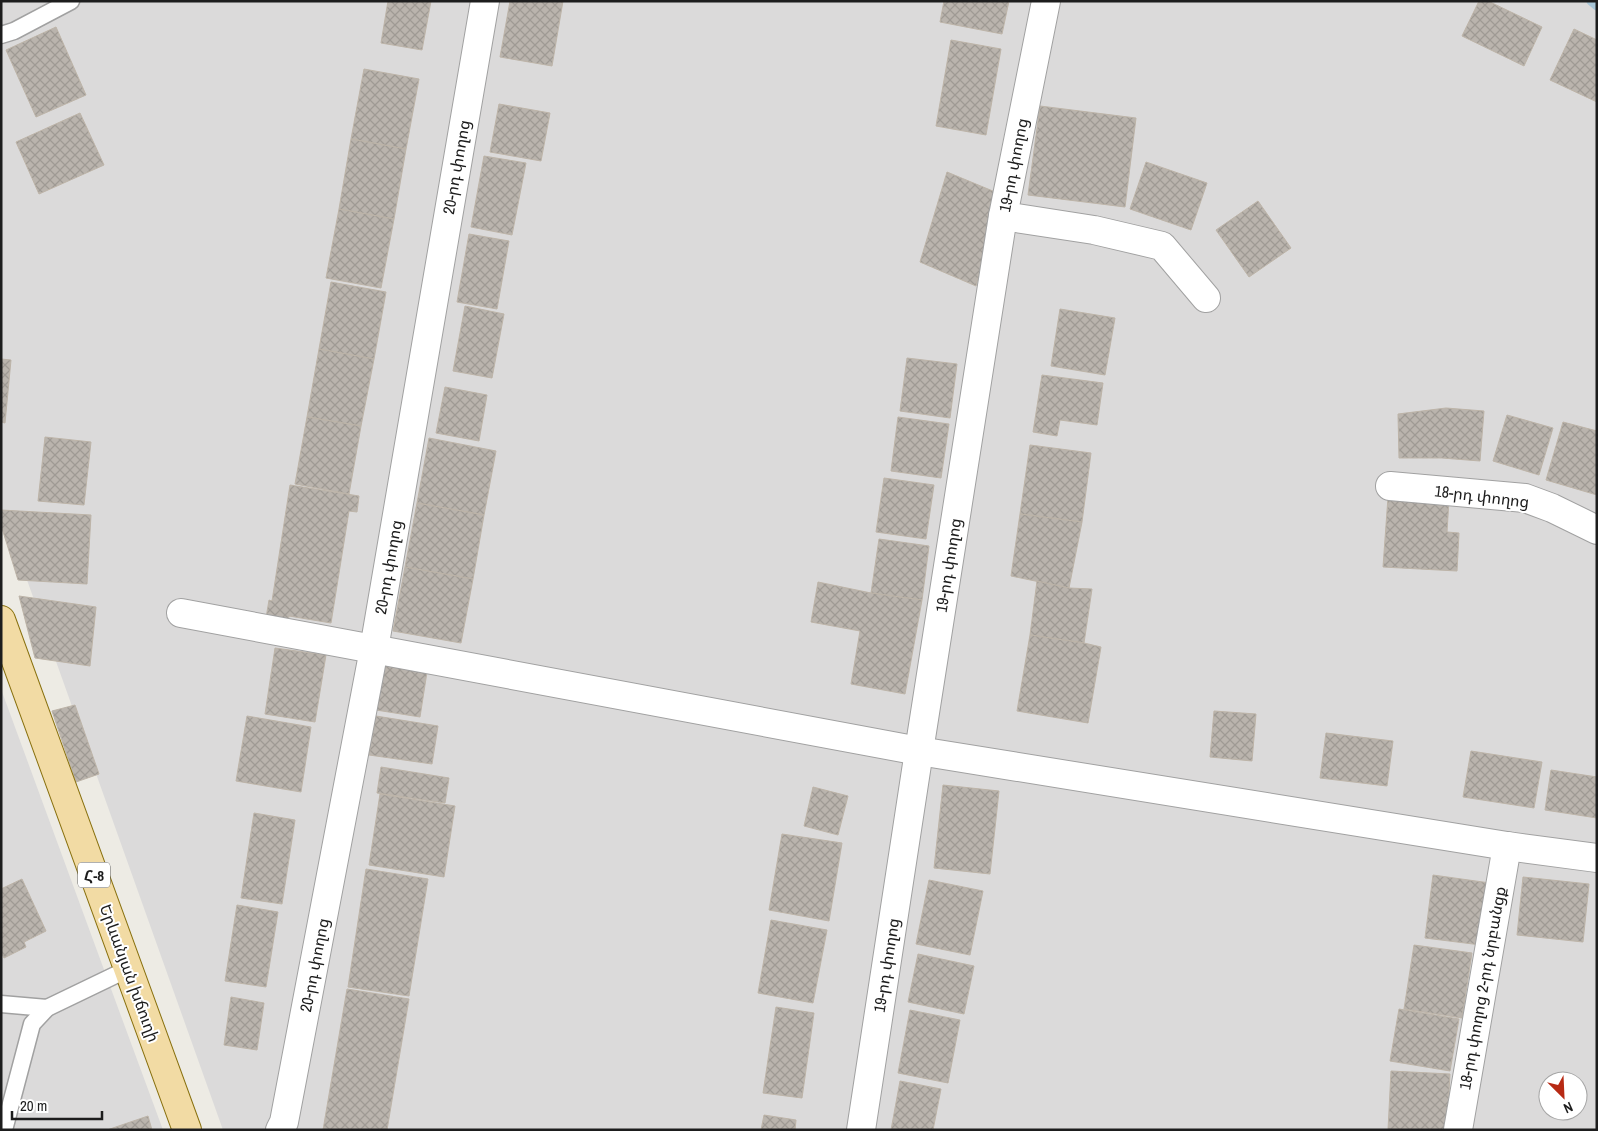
<svg xmlns="http://www.w3.org/2000/svg" width="1598" height="1131" font-family="'Archivo Narrow','Noto Sans Armenian',sans-serif">
  <style>
    .residential { fill: #dbdada; fill-rule: evenodd }
    .lines { fill: none; stroke-linecap: round; stroke-linejoin: round }
    .stream { stroke: #a8c6d7; stroke-width: 9 }
    .building { fill: url(#building-cross-hatch); stroke: #bdb4a8 }
    .lane-casing { stroke: #a1a1a1; stroke-width: 19 }
    .street-casing { stroke: #a1a1a1; stroke-width: 30 }
    .primary-casing { stroke: #88700e; stroke-width: 30 }
    .lane { stroke: #fff; stroke-width: 16 }
    .street { stroke: #fff; stroke-width: 28 }
    .primary { stroke: #f2dba4; stroke-width: 28 }
    .labels { text-anchor: middle; dominant-baseline: central; stroke-width: 4; stroke-linejoin: round; paint-order: stroke }
    .shield { fill: #fff; stroke: #616161; stroke-width: 1 }
    .shield-label { font-size: 15px; font-weight: bold; fill: #1d1d1d }
    .street-label { font-size: 16px; fill: #1d1d1d; stroke: #fff }
  </style>
  <defs>
    <pattern id="building-cross-hatch" width="8" height="8" patternUnits="userSpaceOnUse" patternTransform="scale(1.25)"><rect width="8" height="8" fill="#bab4ad"/><path d="M0 0l8 8M0 8l8-8" fill="none" stroke="#9f9a94"/></pattern>
  </defs>
  <rect width="100%" height="100%" fill="#edebe4"/>
  <g class="residential">
    <path d="M 1,1 L 1597,1 L 1597,1130 L 223,1130 L 1,507 ZM 1548,1081 L 1578,1081 L 1578,1111 L 1548,1111 Z"/>
    <path d="M 1,689 L 121,1016 L 163,1130 L 1,1130 Z"/>
  </g>
  <g class="lines">
    <path class="stream" d="M 1591,1 L 1597,6"/>
  </g>
  <g class="building">
    <path d="M 388,1 L 431,1 L 422,50 L 381,43 Z"/>
    <path d="M 510,1 L 563,1 L 552,66 L 500,57 Z"/>
    <path d="M 944,1 L 1009,1 L 1002,34 L 940,22 Z"/>
    <path d="M 1479,1 L 1488,1 L 1542,27 L 1524,66 L 1462,36 Z"/>
    <path d="M 56,27 L 86,95 L 36,117 L 6,50 Z"/>
    <path d="M 1574,29 L 1597,40 L 1597,102 L 1550,80 Z"/>
    <path d="M 951,40 L 1001,49 L 986,135 L 936,126 Z"/>
    <path d="M 364,69 L 419,79 L 406,149 L 351,139 Z"/>
    <path d="M 499,104 L 550,113 L 541,161 L 490,152 Z"/>
    <path d="M 1040,106 L 1136,118 L 1125,207 L 1028,195 Z"/>
    <path d="M 80,113 L 104,165 L 39,194 L 16,142 Z"/>
    <path d="M 351,139 L 406,149 L 394,219 L 339,209 Z"/>
    <path d="M 484,156 L 526,163 L 512,235 L 471,227 Z"/>
    <path d="M 1146,162 L 1207,183 L 1191,230 L 1130,209 Z"/>
    <path d="M 947,172 L 1000,194 L 976,286 L 920,262 Z"/>
    <path d="M 1258,201 L 1291,248 L 1249,277 L 1216,230 Z"/>
    <path d="M 339,209 L 394,219 L 381,288 L 326,278 Z"/>
    <path d="M 469,234 L 509,241 L 497,309 L 457,302 Z"/>
    <path d="M 331,282 L 386,292 L 374,359 L 319,349 Z"/>
    <path d="M 465,306 L 504,314 L 492,378 L 453,371 Z"/>
    <path d="M 1060,309 L 1115,318 L 1105,375 L 1051,366 Z"/>
    <path d="M 319,349 L 374,359 L 361,426 L 307,417 Z"/>
    <path d="M 907,358 L 957,364 L 950,418 L 900,411 Z"/>
    <path d="M 1,359 L 11,360 L 5,423 L 1,422 Z"/>
    <path d="M 1042,375 L 1103,383 L 1097,425 L 1060,420 L 1057,436 L 1033,432 Z"/>
    <path d="M 445,387 L 487,395 L 479,441 L 436,433 Z"/>
    <path d="M 1446,408 L 1484,411 L 1480,461 L 1442,458 L 1399,458 L 1398,414 Z"/>
    <path d="M 1507,415 L 1553,428 L 1539,475 L 1493,461 Z"/>
    <path d="M 307,417 L 361,426 L 349,494 L 295,484 Z"/>
    <path d="M 898,417 L 949,424 L 941,478 L 891,471 Z"/>
    <path d="M 1563,422 L 1597,431 L 1597,495 L 1546,480 Z"/>
    <path d="M 45,437 L 91,442 L 84,505 L 38,501 Z"/>
    <path d="M 429,438 L 496,451 L 484,515 L 417,503 Z"/>
    <path d="M 1030,445 L 1091,453 L 1082,522 L 1020,514 Z"/>
    <path d="M 884,478 L 934,485 L 926,539 L 876,532 Z"/>
    <path d="M 290,485 L 359,496 L 357,512 L 349,511 L 331,623 L 289,616 L 288,622 L 266,618 L 269,600 L 272,601 Z"/>
    <path d="M 1388,497 L 1449,500 L 1447,532 L 1459,533 L 1457,571 L 1383,567 Z"/>
    <path d="M 417,503 L 484,515 L 473,579 L 405,567 Z"/>
    <path d="M 1,510 L 91,515 L 87,584 L 18,580 L 1,525 Z"/>
    <path d="M 1020,514 L 1082,522 L 1069,588 L 1011,576 Z"/>
    <path d="M 879,539 L 929,546 L 922,600 L 871,593 Z"/>
    <path d="M 405,567 L 473,579 L 461,643 L 393,631 Z"/>
    <path d="M 1037,581 L 1069,588 L 1092,589 L 1084,643 L 1030,635 Z"/>
    <path d="M 818,582 L 871,593 L 922,600 L 905,694 L 851,684 L 860,631 L 811,622 Z"/>
    <path d="M 19,596 L 96,607 L 90,666 L 35,658 Z"/>
    <path d="M 1030,635 L 1084,643 L 1101,647 L 1088,723 L 1017,711 Z"/>
    <path d="M 275,648 L 326,655 L 315,722 L 265,714 Z"/>
    <path d="M 383,665 L 427,672 L 420,717 L 376,710 Z"/>
    <path d="M 75,705 L 99,774 L 76,782 L 52,711 Z"/>
    <path d="M 1214,711 L 1256,714 L 1252,761 L 1210,757 Z"/>
    <path d="M 247,716 L 311,727 L 301,792 L 236,781 Z"/>
    <path d="M 376,716 L 438,726 L 432,764 L 369,755 Z"/>
    <path d="M 1326,733 L 1393,741 L 1387,786 L 1320,778 Z"/>
    <path d="M 1471,751 L 1542,762 L 1534,808 L 1463,797 Z"/>
    <path d="M 381,767 L 449,778 L 445,803 L 377,793 Z"/>
    <path d="M 1551,770 L 1597,777 L 1597,818 L 1545,810 Z"/>
    <path d="M 943,785 L 999,791 L 990,874 L 934,868 Z"/>
    <path d="M 813,787 L 848,796 L 838,835 L 804,826 Z"/>
    <path d="M 380,794 L 455,806 L 444,877 L 369,865 Z"/>
    <path d="M 254,813 L 295,820 L 282,904 L 241,898 Z"/>
    <path d="M 782,834 L 842,843 L 829,921 L 769,910 Z"/>
    <path d="M 366,869 L 428,879 L 409,996 L 348,987 Z"/>
    <path d="M 1433,875 L 1490,883 L 1481,945 L 1425,938 Z"/>
    <path d="M 1523,877 L 1589,884 L 1583,942 L 1517,935 Z"/>
    <path d="M 22,879 L 46,931 L 24,942 L 26,947 L 4,958 L 1,952 L 1,889 Z"/>
    <path d="M 929,880 L 983,891 L 970,955 L 916,944 Z"/>
    <path d="M 237,905 L 278,912 L 266,987 L 225,981 Z"/>
    <path d="M 771,920 L 827,930 L 813,1003 L 758,993 Z"/>
    <path d="M 1414,945 L 1472,953 L 1462,1018 L 1404,1009 Z"/>
    <path d="M 918,954 L 974,966 L 964,1014 L 908,1002 Z"/>
    <path d="M 347,989 L 409,999 L 387,1130 L 323,1130 Z"/>
    <path d="M 231,997 L 264,1003 L 257,1050 L 224,1045 Z"/>
    <path d="M 776,1007 L 814,1013 L 802,1098 L 763,1093 Z"/>
    <path d="M 1399,1009 L 1459,1019 L 1450,1071 L 1390,1061 Z"/>
    <path d="M 910,1010 L 960,1020 L 948,1083 L 898,1073 Z"/>
    <path d="M 1391,1071 L 1450,1074 L 1447,1130 L 1388,1130 Z"/>
    <path d="M 900,1081 L 941,1089 L 933,1130 L 891,1130 Z"/>
    <path d="M 764,1115 L 796,1120 L 795,1130 L 761,1130 Z"/>
    <path d="M 148,1116 L 152,1130 L 107,1130 Z"/>
  </g>
  <g class="lines">
    <g class="lane-casing">
      <g id="lane">
        <path d="M 1,35 L 14,31 L 71,1"/>
        <path d="M 1,1004 L 47,1008"/>
        <path d="M 4,1130 L 32,1024 L 47,1008 L 128,969"/>
      </g>
    </g>
    <g class="street-casing">
      <g id="street">
        <path d="M 1003,216 L 1094,230 L 1162,246 L 1206,298"/>
        <path d="M 1390,486 L 1525,498 L 1552,508 L 1597,530"/>
        <path d="M 181,613 L 919,751 L 1507,846 L 1597,858"/>
        <path d="M 280,1130 L 284,1122 L 374,649 L 485,1"/>
        <path d="M 861,1130 L 919,751 L 1003,216 L 1046,1"/>
        <path d="M 1458,1130 L 1507,846"/>
      </g>
    </g>
    <g class="primary-casing">
      <path id="primary" d="M 1,620 L 187,1130"/>
    </g>
    <use href="#lane" class="lane"/>
    <use href="#street" class="street"/>
    <use href="#primary" class="primary"/>
  </g>
  <g class="labels">
    <rect class="shield" x="78" y="862.5" width="32" height="25" rx="4"/>
    <g class="shield-label">
      <text x="94" y="875">Հ-8</text>
    </g>
    <g class="street-label">
      <text transform="translate(1013 165) rotate(-79)">19-րդ փողոց</text>
      <text transform="translate(456 167) rotate(-80)">20-րդ փողոց</text>
      <text transform="translate(1482 496) rotate(7)">18-րդ փողոց</text>
      <text transform="translate(948 565) rotate(-81)">19-րդ փողոց</text>
      <text transform="translate(388 567) rotate(-80)">20-րդ փողոց</text>
      <text transform="translate(314 965) rotate(-79)">20-րդ փողոց</text>
      <text transform="translate(886 965) rotate(-81)">19-րդ փողոց</text>
      <text transform="translate(130 973) rotate(70)">Երևանյան խճուղի</text>
      <text transform="translate(1482 988) rotate(-80)">18-րդ փողոց 2-րդ նրբանցք</text>
    </g>
  </g>
  <rect width="1598" height="1131" fill="none" stroke="#1d1d1d" stroke-width="5"/>
  <g transform="translate(1563 1096) rotate(156)"><circle r="24" fill="#ffffff" stroke="#a5a5a5"/>
  <path d="M0-4L9 19L0 12L-9 19Z" fill="#b72a14"/>
  <text y="-8" font-size="14" font-weight="bold" text-anchor="middle" fill="#1d1d1d">N</text>
  </g>
  <path d="M12 1111v8h90v-8" fill="none" stroke="#1d1d1d" stroke-width="2.5"/>
  <text x="20" y="1111" font-size="15" fill="#1d1d1d" stroke="#ffffff" stroke-width="4" paint-order="stroke">20 m</text>
</svg>
